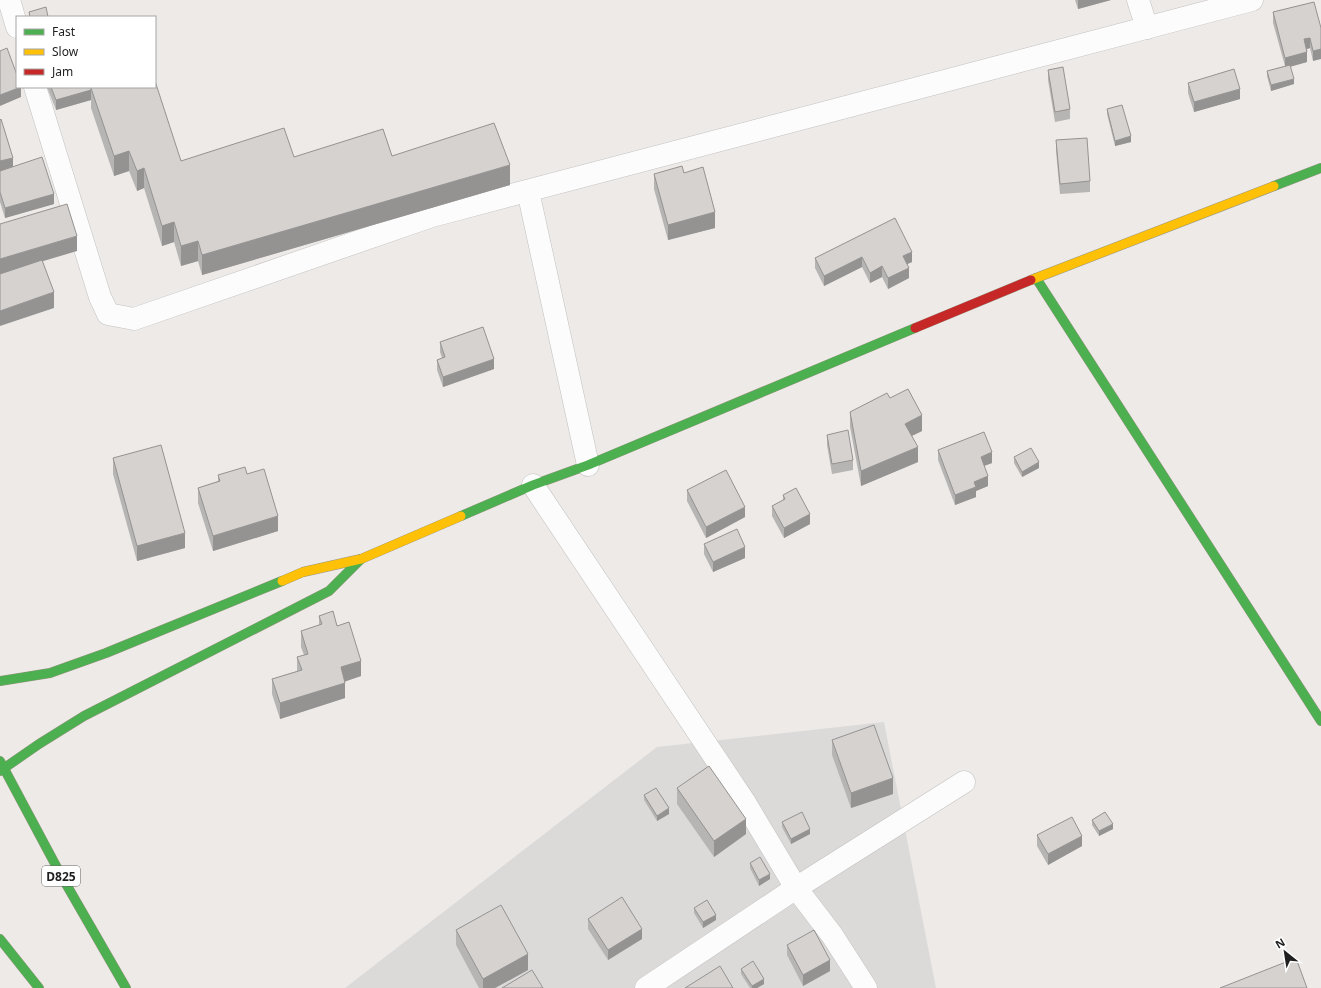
<svg xmlns="http://www.w3.org/2000/svg" width="1321" height="988" font-family="'Noto Sans',sans-serif">
  <style>
    .residential { fill: #dcdad9 }
    .lines { fill: none; stroke-linecap: round; stroke-linejoin: round }
    .street-casing { stroke: #c3c1c0; stroke-width: 23 }
    .fast-casing { stroke: #989580; stroke-width: 10 }
    .slow-casing { stroke: #989580; stroke-width: 10 }
    .jam-casing { stroke: #989580; stroke-width: 10 }
    .street { stroke: #fcfcfc; stroke-width: 22 }
    .fast { stroke: #4caf50; stroke-width: 9 }
    .slow { stroke: #ffc107; stroke-width: 9 }
    .jam { stroke: #c62828; stroke-width: 9 }
    .wall { fill: #b7b5b3 }
    .shaded-wall { fill: #959392 }
    .building { fill: #d5d2d0; stroke: #959392 }
    .labels { text-anchor: middle; dominant-baseline: central; stroke-width: 4; stroke-linejoin: round; paint-order: stroke }
    .shield { fill: #fff; stroke: #626262; stroke-width: 1 }
    .shield-label { font-size: 12px; font-weight: bold; fill: #1f1f1f }
  </style>
  <rect width="100%" height="100%" fill="#edeae8"/>
  <path class="residential" d="M 884,722 L 936,988 L 345,988 L 657,747 Z"/>
  <g class="lines">
    <g class="street-casing">
      <g id="street">
        <path d="M 9,0 L 17,27"/>
        <path d="M 1138,0 L 1147,28"/>
        <path d="M 35,87 L 100,297 L 108,314 L 134,319 L 432,216 L 1252,0"/>
        <path d="M 528,191 L 588,465"/>
        <path d="M 533,485 L 744,801 L 796,888 L 832,935 L 866,988"/>
        <path d="M 646,988 L 796,888 L 964,782"/>
      </g>
    </g>
    <g class="fast-casing">
      <g id="fast">
        <path d="M 1274,186 L 1321,168"/>
        <path d="M 1036,278 L 1321,721"/>
        <path d="M 461,516 L 533,485 L 588,465 L 915,328"/>
        <path d="M 0,681 L 50,673 L 106,653 L 282,581"/>
        <path d="M 0,761 L 62,877 L 126,988"/>
        <path d="M 0,771 L 39,744 L 84,716 L 329,591 L 361,559"/>
        <path d="M 0,939 L 39,988"/>
      </g>
    </g>
    <g class="slow-casing">
      <g id="slow">
        <path d="M 1031,280 L 1274,186"/>
        <path d="M 282,581 L 303,572 L 361,559 L 461,516"/>
      </g>
    </g>
    <g class="jam-casing">
      <path id="jam" d="M 915,328 L 1031,280"/>
    </g>
    <use href="#street" class="street"/>
    <use href="#fast" class="fast"/>
    <use href="#slow" class="slow"/>
    <use href="#jam" class="jam"/>
  </g>
  <g class="wall">
    <path d="M 1075,0 L 1111,0 L 1078,9 Z"/>
    <path d="M 1314,2 L 1313,61 L 1310,48 L 1307,49 L 1307,62 L 1290,67 L 1294,84 L 1271,91 L 1267,76 L 1267,71 L 1285,66 L 1273,23 L 1273,12 Z"/>
    <path d="M 1048,70 L 1070,109 L 1070,119 L 1055,122 L 1048,80 Z"/>
    <path d="M 1188,83 L 1240,99 L 1194,112 L 1188,93 Z"/>
    <path d="M 47,87 L 91,87 L 181,161 L 294,157 L 392,156 L 510,185 L 202,275 L 198,261 L 181,266 L 174,242 L 162,246 L 144,188 L 137,191 L 129,171 L 114,176 L 91,108 L 91,100 L 56,110 Z"/>
    <path d="M 1107,109 L 1131,142 L 1115,146 L 1107,114 Z"/>
    <path d="M 0,120 L 13,167 L 54,204 L 5,218 L 0,202 Z"/>
    <path d="M 1056,140 L 1090,181 L 1090,192 L 1060,194 L 1056,151 Z"/>
    <path d="M 684,173 L 715,228 L 668,240 L 654,189 L 654,174 Z"/>
    <path d="M 895,218 L 912,262 L 907,264 L 909,278 L 888,289 L 882,277 L 870,283 L 862,267 L 824,286 L 815,268 L 815,258 Z"/>
    <path d="M 440,342 L 494,369 L 443,387 L 437,370 L 437,360 L 442,358 L 440,352 Z"/>
    <path d="M 890,398 L 922,431 L 912,436 L 918,462 L 861,486 L 850,427 L 850,412 Z"/>
    <path d="M 827,435 L 853,460 L 853,470 L 832,474 L 827,445 Z"/>
    <path d="M 938,450 L 992,463 L 984,466 L 988,486 L 976,491 L 976,497 L 955,505 L 938,460 Z"/>
    <path d="M 1014,457 L 1039,468 L 1022,477 L 1014,463 Z"/>
    <path d="M 113,458 L 185,548 L 137,561 L 113,474 Z"/>
    <path d="M 247,474 L 278,531 L 213,551 L 198,503 L 198,488 L 218,481 L 218,475 Z"/>
    <path d="M 687,490 L 745,517 L 706,538 L 687,501 Z"/>
    <path d="M 783,495 L 810,524 L 784,538 L 772,516 L 772,506 L 783,500 Z"/>
    <path d="M 704,544 L 745,558 L 713,572 L 704,554 Z"/>
    <path d="M 319,616 L 337,626 L 361,676 L 345,681 L 345,698 L 280,719 L 272,694 L 272,679 L 297,671 L 297,657 L 304,655 L 301,647 L 301,631 L 319,625 Z"/>
    <path d="M 832,740 L 893,794 L 851,808 L 832,755 Z"/>
    <path d="M 677,788 L 746,834 L 714,857 L 677,804 Z"/>
    <path d="M 644,795 L 669,814 L 657,821 L 644,800 Z"/>
    <path d="M 1092,820 L 1113,829 L 1099,836 L 1092,825 Z"/>
    <path d="M 782,822 L 810,834 L 791,844 L 782,827 Z"/>
    <path d="M 1037,835 L 1082,846 L 1048,865 L 1037,846 Z"/>
    <path d="M 750,863 L 770,879 L 759,886 L 750,868 Z"/>
    <path d="M 694,908 L 716,920 L 703,928 L 694,913 Z"/>
    <path d="M 588,919 L 642,939 L 608,960 L 588,929 Z"/>
    <path d="M 456,930 L 528,970 L 495,988 L 479,988 L 456,945 Z"/>
    <path d="M 787,945 L 830,971 L 803,986 L 787,955 Z"/>
    <path d="M 741,969 L 764,984 L 757,988 L 750,988 L 741,974 Z"/>
  </g>
  <g class="shaded-wall">
    <path d="M 1078,0 L 1111,0 L 1078,9 Z"/>
    <path d="M 1310,38 L 1310,48 L 1304,50 L 1304,39 Z"/>
    <path d="M 1321,49 L 1321,59 L 1313,61 L 1313,51 Z"/>
    <path d="M 1307,52 L 1307,62 L 1285,68 L 1285,58 Z"/>
    <path d="M 1294,79 L 1294,84 L 1271,91 L 1271,85 Z"/>
    <path d="M 21,87 L 21,97 L 0,106 L 0,95 Z"/>
    <path d="M 1240,89 L 1240,99 L 1194,112 L 1194,102 Z"/>
    <path d="M 91,90 L 91,100 L 56,110 L 56,100 Z"/>
    <path d="M 1131,136 L 1131,142 L 1115,146 L 1115,141 Z"/>
    <path d="M 129,151 L 129,171 L 114,176 L 114,156 Z"/>
    <path d="M 13,158 L 13,168 L 0,172 L 0,161 Z"/>
    <path d="M 510,165 L 510,185 L 202,275 L 202,255 Z"/>
    <path d="M 144,168 L 144,188 L 137,191 L 137,171 Z"/>
    <path d="M 54,194 L 54,204 L 5,218 L 5,208 Z"/>
    <path d="M 715,212 L 715,228 L 668,240 L 668,225 Z"/>
    <path d="M 174,222 L 174,242 L 162,246 L 162,226 Z"/>
    <path d="M 77,236 L 77,251 L 0,274 L 0,259 Z"/>
    <path d="M 198,241 L 198,261 L 181,266 L 181,246 Z"/>
    <path d="M 912,252 L 912,262 L 903,266 L 903,256 Z"/>
    <path d="M 862,257 L 862,267 L 824,286 L 824,276 Z"/>
    <path d="M 882,266 L 882,277 L 870,283 L 870,273 Z"/>
    <path d="M 909,268 L 909,278 L 888,289 L 888,278 Z"/>
    <path d="M 54,292 L 54,308 L 0,326 L 0,311 Z"/>
    <path d="M 494,359 L 494,369 L 443,387 L 443,377 Z"/>
    <path d="M 922,415 L 922,431 L 905,439 L 905,424 Z"/>
    <path d="M 918,447 L 918,462 L 861,486 L 861,471 Z"/>
    <path d="M 992,452 L 992,463 L 981,467 L 981,457 Z"/>
    <path d="M 1039,462 L 1039,468 L 1022,477 L 1022,472 Z"/>
    <path d="M 988,476 L 988,486 L 976,491 L 976,497 L 955,505 L 955,495 L 974,482 Z"/>
    <path d="M 745,507 L 745,517 L 706,538 L 706,527 Z"/>
    <path d="M 810,514 L 810,524 L 784,538 L 784,528 Z"/>
    <path d="M 278,516 L 278,531 L 213,551 L 213,536 Z"/>
    <path d="M 185,533 L 185,548 L 137,561 L 137,546 Z"/>
    <path d="M 745,547 L 745,558 L 713,572 L 713,562 Z"/>
    <path d="M 361,661 L 361,676 L 341,683 L 341,667 Z"/>
    <path d="M 345,683 L 345,698 L 280,719 L 280,703 Z"/>
    <path d="M 893,778 L 893,794 L 851,808 L 851,793 Z"/>
    <path d="M 669,808 L 669,814 L 657,821 L 657,816 Z"/>
    <path d="M 746,819 L 746,834 L 714,857 L 714,841 Z"/>
    <path d="M 1113,824 L 1113,829 L 1099,836 L 1099,831 Z"/>
    <path d="M 810,829 L 810,834 L 791,844 L 791,839 Z"/>
    <path d="M 1082,836 L 1082,846 L 1048,865 L 1048,854 Z"/>
    <path d="M 770,874 L 770,879 L 759,886 L 759,880 Z"/>
    <path d="M 716,915 L 716,920 L 703,928 L 703,922 Z"/>
    <path d="M 642,929 L 642,939 L 608,960 L 608,950 Z"/>
    <path d="M 528,954 L 528,970 L 495,988 L 483,988 L 483,979 Z"/>
    <path d="M 830,960 L 830,971 L 803,986 L 803,975 Z"/>
    <path d="M 764,979 L 764,984 L 757,988 L 752,988 L 752,986 Z"/>
  </g>
  <g class="building">
    <path d="M 1314,2 L 1321,28 L 1321,49 L 1313,51 L 1310,38 L 1304,39 L 1307,52 L 1285,58 L 1273,12 Z"/>
    <path d="M 46,7 L 48,17 L 30,17 L 29,12 Z"/>
    <path d="M 7,48 L 17,75 L 17,87 L 21,87 L 0,95 L 0,51 Z"/>
    <path d="M 1290,65 L 1294,79 L 1271,85 L 1267,71 Z"/>
    <path d="M 1063,67 L 1070,109 L 1055,112 L 1048,70 Z"/>
    <path d="M 1234,69 L 1240,89 L 1194,102 L 1188,83 Z"/>
    <path d="M 155,81 L 181,161 L 284,128 L 294,157 L 383,129 L 392,156 L 494,123 L 510,165 L 202,255 L 198,241 L 181,246 L 174,222 L 162,226 L 144,168 L 137,171 L 129,151 L 114,156 L 91,88 L 93,87 L 155,87 Z"/>
    <path d="M 51,87 L 91,87 L 91,90 L 56,100 Z"/>
    <path d="M 1122,105 L 1131,136 L 1115,141 L 1107,109 Z"/>
    <path d="M 1,119 L 13,158 L 0,161 L 0,120 Z"/>
    <path d="M 1087,138 L 1090,181 L 1060,184 L 1056,140 Z"/>
    <path d="M 42,157 L 54,194 L 5,208 L 0,192 L 0,171 Z"/>
    <path d="M 682,166 L 684,173 L 703,167 L 715,212 L 668,225 L 654,174 Z"/>
    <path d="M 67,204 L 77,236 L 0,259 L 0,224 Z"/>
    <path d="M 895,218 L 912,252 L 903,256 L 909,268 L 888,278 L 882,266 L 870,273 L 862,257 L 824,276 L 815,258 Z"/>
    <path d="M 42,260 L 54,292 L 0,311 L 0,274 Z"/>
    <path d="M 483,327 L 494,359 L 443,377 L 437,360 L 445,357 L 440,342 Z"/>
    <path d="M 908,389 L 922,415 L 905,424 L 918,447 L 861,471 L 850,412 L 887,393 L 890,398 Z"/>
    <path d="M 848,430 L 853,460 L 832,464 L 827,435 Z"/>
    <path d="M 984,432 L 992,452 L 981,457 L 988,476 L 974,482 L 976,487 L 955,495 L 938,450 Z"/>
    <path d="M 161,445 L 185,533 L 137,546 L 113,458 Z"/>
    <path d="M 1031,448 L 1039,462 L 1022,472 L 1014,457 Z"/>
    <path d="M 245,467 L 247,474 L 264,469 L 278,516 L 213,536 L 198,488 L 220,481 L 218,475 Z"/>
    <path d="M 726,470 L 745,507 L 706,527 L 687,490 Z"/>
    <path d="M 796,488 L 810,514 L 784,528 L 772,506 L 785,499 L 783,495 Z"/>
    <path d="M 737,529 L 745,547 L 713,562 L 704,544 Z"/>
    <path d="M 333,611 L 337,626 L 349,622 L 361,661 L 341,667 L 345,683 L 280,703 L 272,679 L 302,670 L 297,657 L 308,654 L 301,631 L 322,624 L 319,616 Z"/>
    <path d="M 874,725 L 893,778 L 851,793 L 832,740 Z"/>
    <path d="M 709,766 L 746,819 L 714,841 L 677,788 Z"/>
    <path d="M 656,788 L 669,808 L 657,816 L 644,795 Z"/>
    <path d="M 802,812 L 810,829 L 791,839 L 782,822 Z"/>
    <path d="M 1105,812 L 1113,824 L 1099,831 L 1092,820 Z"/>
    <path d="M 1072,817 L 1082,836 L 1048,854 L 1037,835 Z"/>
    <path d="M 760,857 L 770,874 L 759,880 L 750,863 Z"/>
    <path d="M 622,897 L 642,929 L 608,950 L 588,919 Z"/>
    <path d="M 707,900 L 716,915 L 703,922 L 694,908 Z"/>
    <path d="M 501,905 L 528,954 L 483,979 L 456,930 Z"/>
    <path d="M 814,930 L 830,960 L 803,975 L 787,945 Z"/>
    <path d="M 1296,958 L 1307,988 L 1220,988 Z"/>
    <path d="M 753,961 L 764,979 L 752,986 L 741,969 Z"/>
    <path d="M 720,966 L 733,988 L 685,988 Z"/>
    <path d="M 532,970 L 543,988 L 502,988 Z"/>
  </g>
  <g class="labels">
    <rect class="shield" x="42" y="866" width="38" height="20" rx="3"/>
    <g class="shield-label">
      <text x="61" y="876">D825</text>
    </g>
  </g>
  <rect x="16" y="16" width="140" height="72" fill="#ffffff" stroke="#a5a5a5"/>
  <rect x="24" y="29" width="20" height="6" fill="#4caf50" stroke="#a5a5a5"/>
  <text x="52" y="36" font-size="12" fill="#1f1f1f">Fast</text>
  <rect x="24" y="49" width="20" height="6" fill="#ffc107" stroke="#a5a5a5"/>
  <text x="52" y="56" font-size="12" fill="#1f1f1f">Slow</text>
  <rect x="24" y="69" width="20" height="6" fill="#c62828" stroke="#a5a5a5"/>
  <text x="52" y="76" font-size="12" fill="#1f1f1f">Jam</text>
  <g transform="translate(1285 952) rotate(330)" stroke="#ffffff" stroke-width="3" paint-order="stroke">
  <path d="M0-3L7 15L0 10L-7 15Z" fill="#1f1f1f"/>
  <text y="-6" font-size="11" font-weight="bold" text-anchor="middle" fill="#1f1f1f">N</text>
  </g>
</svg>
